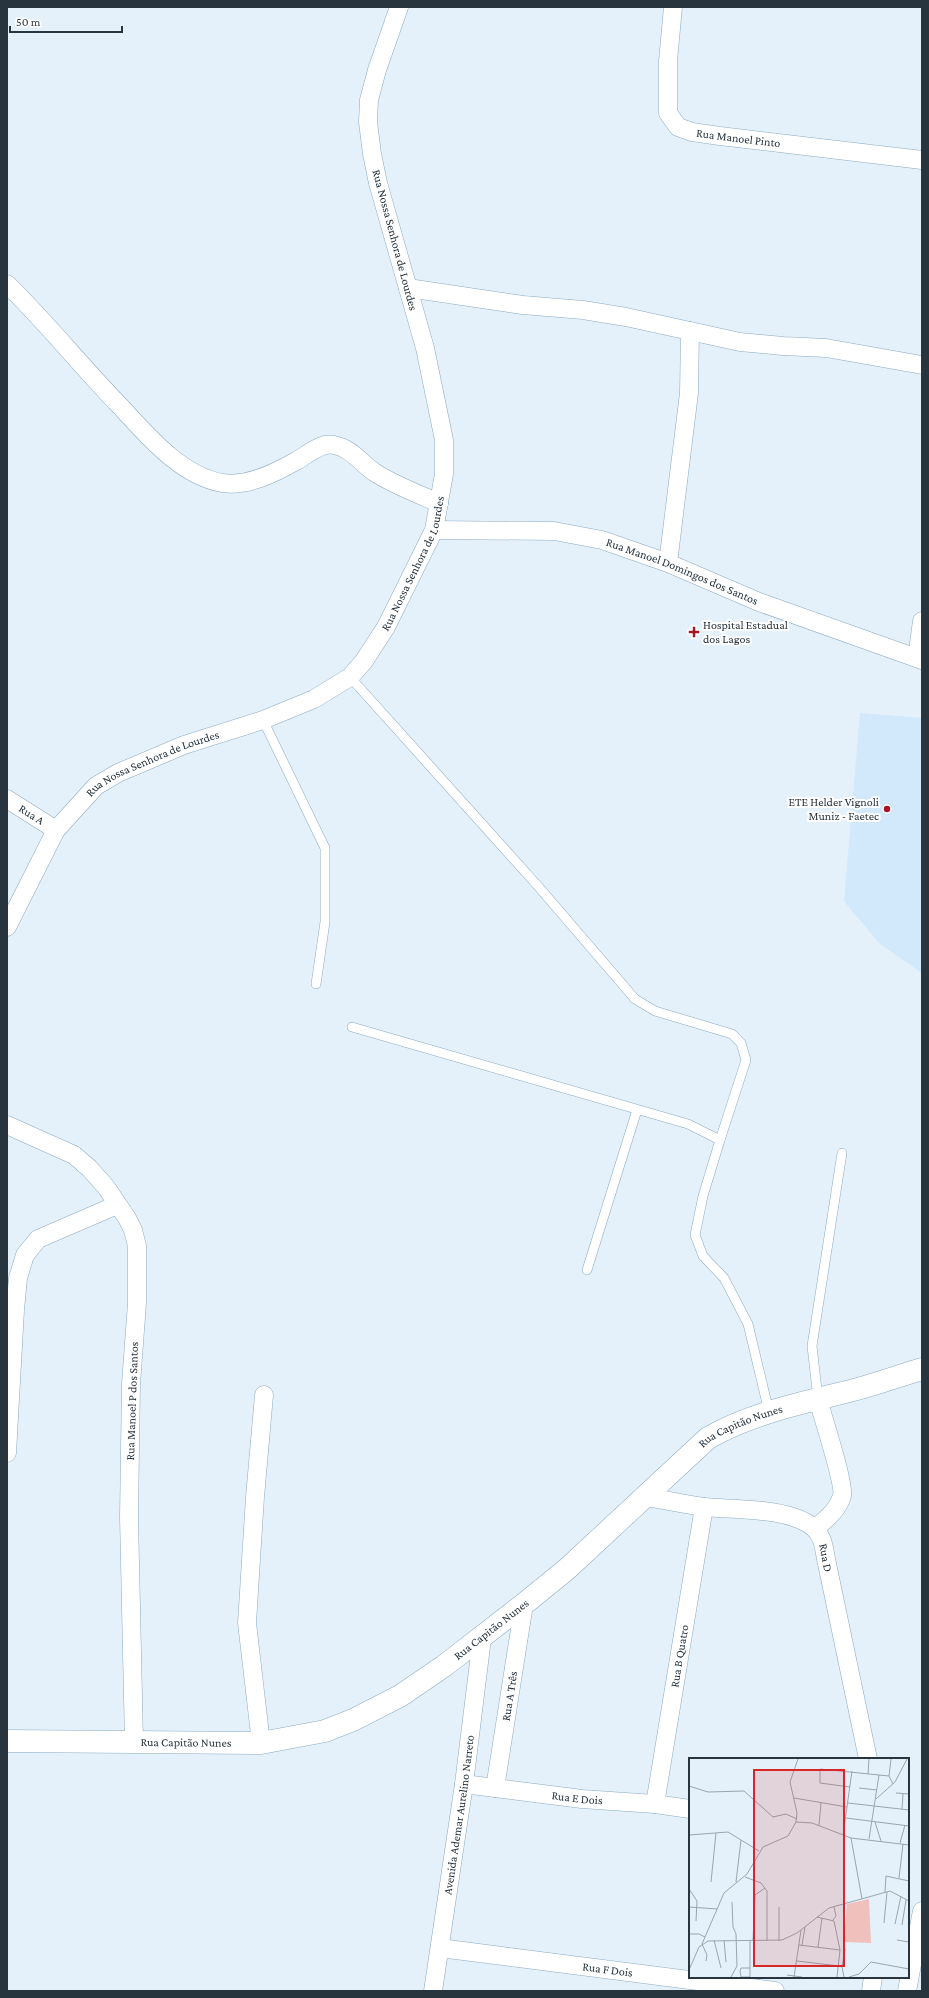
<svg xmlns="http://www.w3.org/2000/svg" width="929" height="1998" font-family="'Crimson Pro',serif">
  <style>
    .built { fill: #d1e9fa }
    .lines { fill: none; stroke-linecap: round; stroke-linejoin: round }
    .lane-casing { stroke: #8baac1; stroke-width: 10 }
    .street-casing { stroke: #8baac1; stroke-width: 19 }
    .secondary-casing { stroke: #8baac1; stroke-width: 23 }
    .lane { stroke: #fff; stroke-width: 9 }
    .street { stroke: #fff; stroke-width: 18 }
    .secondary { stroke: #fff; stroke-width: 22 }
    .poi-dot { fill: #aa1427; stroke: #fff; stroke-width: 1.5 }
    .labels { text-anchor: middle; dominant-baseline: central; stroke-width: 4; stroke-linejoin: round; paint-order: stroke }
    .street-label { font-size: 12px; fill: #28343e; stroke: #fff }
    .poi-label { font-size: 12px; fill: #28343e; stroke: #fff; text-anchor: start }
    .inset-road { fill: none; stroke: #99a5af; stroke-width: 1 }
    .view { fill: #d62828; fill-opacity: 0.15; stroke: #d62828; stroke-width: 2 }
    .inset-edge { fill: none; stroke: #28343e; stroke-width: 2 }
  </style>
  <rect width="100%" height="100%" fill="#e4f1fb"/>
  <path class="built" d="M 860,713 L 922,718 L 922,973 L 880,944 L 844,901 Z"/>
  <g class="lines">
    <g class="lane-casing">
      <g id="lane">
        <path d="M 350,677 L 537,885 L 635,999 L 655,1011 L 732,1034 L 741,1043 L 746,1060 L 720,1140"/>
        <path d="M 263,720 L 325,848 L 325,922 L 316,984"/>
        <path d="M 352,1027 L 688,1124 L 720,1140 L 703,1196 L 695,1235 L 703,1256 L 724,1278 L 748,1324 L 769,1412"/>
        <path d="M 587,1270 L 637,1110"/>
        <path d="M 818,1399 L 812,1346 L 842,1153"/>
      </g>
    </g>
    <g class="street-casing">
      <g id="street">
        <path id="s1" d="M 673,7 L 668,61 L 668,113 L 678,127 L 692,132 L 720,136 L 922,160"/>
        <path d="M 7,284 C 47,323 81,366 120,406 C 148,436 180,475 222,483 C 247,487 275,473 296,461 C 307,455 321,442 334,445 C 351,448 361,463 374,472 C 394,485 418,494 439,503"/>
        <path d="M 408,288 L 523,305 L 583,310 L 626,317 L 740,342 L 783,346 L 826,348 L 922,365"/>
        <path id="s2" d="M 434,530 L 554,531 L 602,540 L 668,563 L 759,602 L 922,660"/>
        <path d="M 668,563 L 689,393 L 690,331"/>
        <path d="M 917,658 L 922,621"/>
        <path id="s3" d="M 7,799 L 56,830"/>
        <path id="s4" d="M 7,927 L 56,830 L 96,786 L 118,773 L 184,745 L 263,720 L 314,699 L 350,677 L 364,661 L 386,627 L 434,530 L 444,474 L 444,440 L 425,348 L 378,183 L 372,154 L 368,122 L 369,100 L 377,70 L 399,7"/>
        <path d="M 7,1125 L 74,1155 L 89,1168 L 106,1187 L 127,1218 L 133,1230 L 137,1246 L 137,1303 L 131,1384 L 129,1517 L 134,1742"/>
        <path d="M 7,1453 L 15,1310 L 18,1278 L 25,1255 L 38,1239 L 117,1205"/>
        <path id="s5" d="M 646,1497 C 665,1500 684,1504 704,1507 C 734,1510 790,1507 814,1528 C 823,1536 824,1548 826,1559 L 868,1759"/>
        <path d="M 815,1529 C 826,1519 838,1510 842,1496 C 845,1484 822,1415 818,1399"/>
        <path d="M 261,1743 L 247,1623 L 255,1497 L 264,1395"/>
        <path id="s6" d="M 464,1784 L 582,1799 L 655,1804 L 690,1809"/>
        <path id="s7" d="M 495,1788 L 524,1604"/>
        <path id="s8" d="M 655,1804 L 704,1507"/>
        <path id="s9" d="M 440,1948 L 775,1991"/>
        <path id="s10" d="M 433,1991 L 464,1784 L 482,1638"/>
        <path d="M 871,1991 L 873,1977"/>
        <path d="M 907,1991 L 922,1911"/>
      </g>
    </g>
    <g class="secondary-casing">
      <g id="secondary">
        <path id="s11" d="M 7,1741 L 261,1743 L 325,1731 L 353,1720 L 400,1696 L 444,1666 L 524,1604 L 567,1569 L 708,1438 C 755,1411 809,1402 861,1388 C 882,1382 902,1375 922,1369"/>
      </g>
    </g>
    <use href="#lane" class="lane"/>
    <use href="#street" class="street"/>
    <use href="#secondary" class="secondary"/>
  </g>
  <g class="poi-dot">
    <path d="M692 626h4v4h4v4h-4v4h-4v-4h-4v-4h4z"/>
    <circle cx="887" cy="809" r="4"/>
  </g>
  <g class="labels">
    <g class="street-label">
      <text stroke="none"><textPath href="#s1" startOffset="185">Rua Manoel Pinto</textPath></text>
      <text transform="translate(395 240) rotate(75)">Rua Nossa Senhora de Lourdes</text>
      <text stroke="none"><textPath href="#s4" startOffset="577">Rua Nossa Senhora de Lourdes</textPath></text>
      <text stroke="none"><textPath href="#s2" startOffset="255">Rua Manoel Domingos dos Santos</textPath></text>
      <text stroke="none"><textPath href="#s4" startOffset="229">Rua Nossa Senhora de Lourdes</textPath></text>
      <text stroke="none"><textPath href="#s3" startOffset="29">Rua A</textPath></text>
      <text transform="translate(132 1401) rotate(-88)">Rua Manoel P dos Santos</text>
      <text stroke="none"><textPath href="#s11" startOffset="839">Rua Capitão Nunes</textPath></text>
      <text stroke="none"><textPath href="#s5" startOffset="205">Rua D</textPath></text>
      <text stroke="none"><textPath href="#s11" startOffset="515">Rua Capitão Nunes</textPath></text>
      <text stroke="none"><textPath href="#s8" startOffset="150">Rua B Quatro</textPath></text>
      <text stroke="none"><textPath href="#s7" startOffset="93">Rua A Três</textPath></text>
      <text stroke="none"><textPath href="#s11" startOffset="179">Rua Capitão Nunes</textPath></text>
      <text stroke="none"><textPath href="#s6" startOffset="114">Rua E Dois</textPath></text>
      <text stroke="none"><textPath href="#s10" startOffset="178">Avenida Ademar Aurelino Narreto</textPath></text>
      <text stroke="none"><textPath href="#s9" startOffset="169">Rua F Dois</textPath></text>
    </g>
    <g class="poi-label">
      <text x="703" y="625">Hospital Estadual<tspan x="703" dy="14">dos Lagos</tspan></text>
      <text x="879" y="802" text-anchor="end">ETE Helder Vignoli<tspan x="879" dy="14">Muniz - Faetec</tspan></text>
    </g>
  </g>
  <g transform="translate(689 1758)">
    <rect width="220" height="220" fill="#e4f1fb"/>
    <path d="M 180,141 L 182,185 L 155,184 L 158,146 Z" fill="#efc0bc"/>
    <path class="inset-road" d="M 202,1 L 200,18 L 204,26M 179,16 L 180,1M 0,28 L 19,34 L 55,33 L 84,59 L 97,56 L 108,61M 161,29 L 131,25 L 131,11 L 200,18M 170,30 L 188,32M 207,35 L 220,36M 105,40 L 158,49M 187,41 L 206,24 L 218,1M 159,45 L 220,52M 213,51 L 214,36M 157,60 L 220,68M 107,64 L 123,65 L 162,80 L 220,87M 186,64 L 192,83M 130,67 L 132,45M 0,77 L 39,74 L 70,93M 154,77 L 163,13M 162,80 L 173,141M 180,81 L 190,17M 211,85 L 216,67M 56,119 L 72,125 L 78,133 L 78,183M 210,120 L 214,86M 22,124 L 27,75M 47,124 L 52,82M 0,131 L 8,143 L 7,163M 196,134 L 197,118 L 220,123M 0,149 L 28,151M 128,159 L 145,163 L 151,192 L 148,219M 144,162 L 147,158 L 145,149M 195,165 L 198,134M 206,166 L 212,138M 213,167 L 217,142M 0,176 L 10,176 L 16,179M 25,182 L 32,210M 35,182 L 37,204M 208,182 L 220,184M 61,183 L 61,219M 64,183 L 66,137 L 76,130M 90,183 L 90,149M 110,187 L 151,192M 113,187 L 116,169M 129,189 L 133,160M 17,203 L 18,197 L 13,186 L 35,135 L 58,116 L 74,89 L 99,78 L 107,64 L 108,55 L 101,24 L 109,1M 108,203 L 150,208M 0,212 L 10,189 L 19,183 L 93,182 L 108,175 L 140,150 L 201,133 L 220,143M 98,217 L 113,219M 42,219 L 48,208 L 47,176 L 44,169 L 43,144M 61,219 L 52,219 L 51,213 L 52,210 L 61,210M 105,219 L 112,172M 155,219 L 153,209 L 156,191M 160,219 L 170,216 L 182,204 L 220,211"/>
    <path class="view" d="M 65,12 L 155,12 L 155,208 L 65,208 Z"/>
    <rect width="220" height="220" class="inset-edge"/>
  </g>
  <rect width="929" height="1998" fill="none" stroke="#28343e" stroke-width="16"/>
  <path d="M10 26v6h112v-6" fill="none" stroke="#28343e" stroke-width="2"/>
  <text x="16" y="26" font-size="12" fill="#28343e" stroke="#ffffff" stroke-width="3" paint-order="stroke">50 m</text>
</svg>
